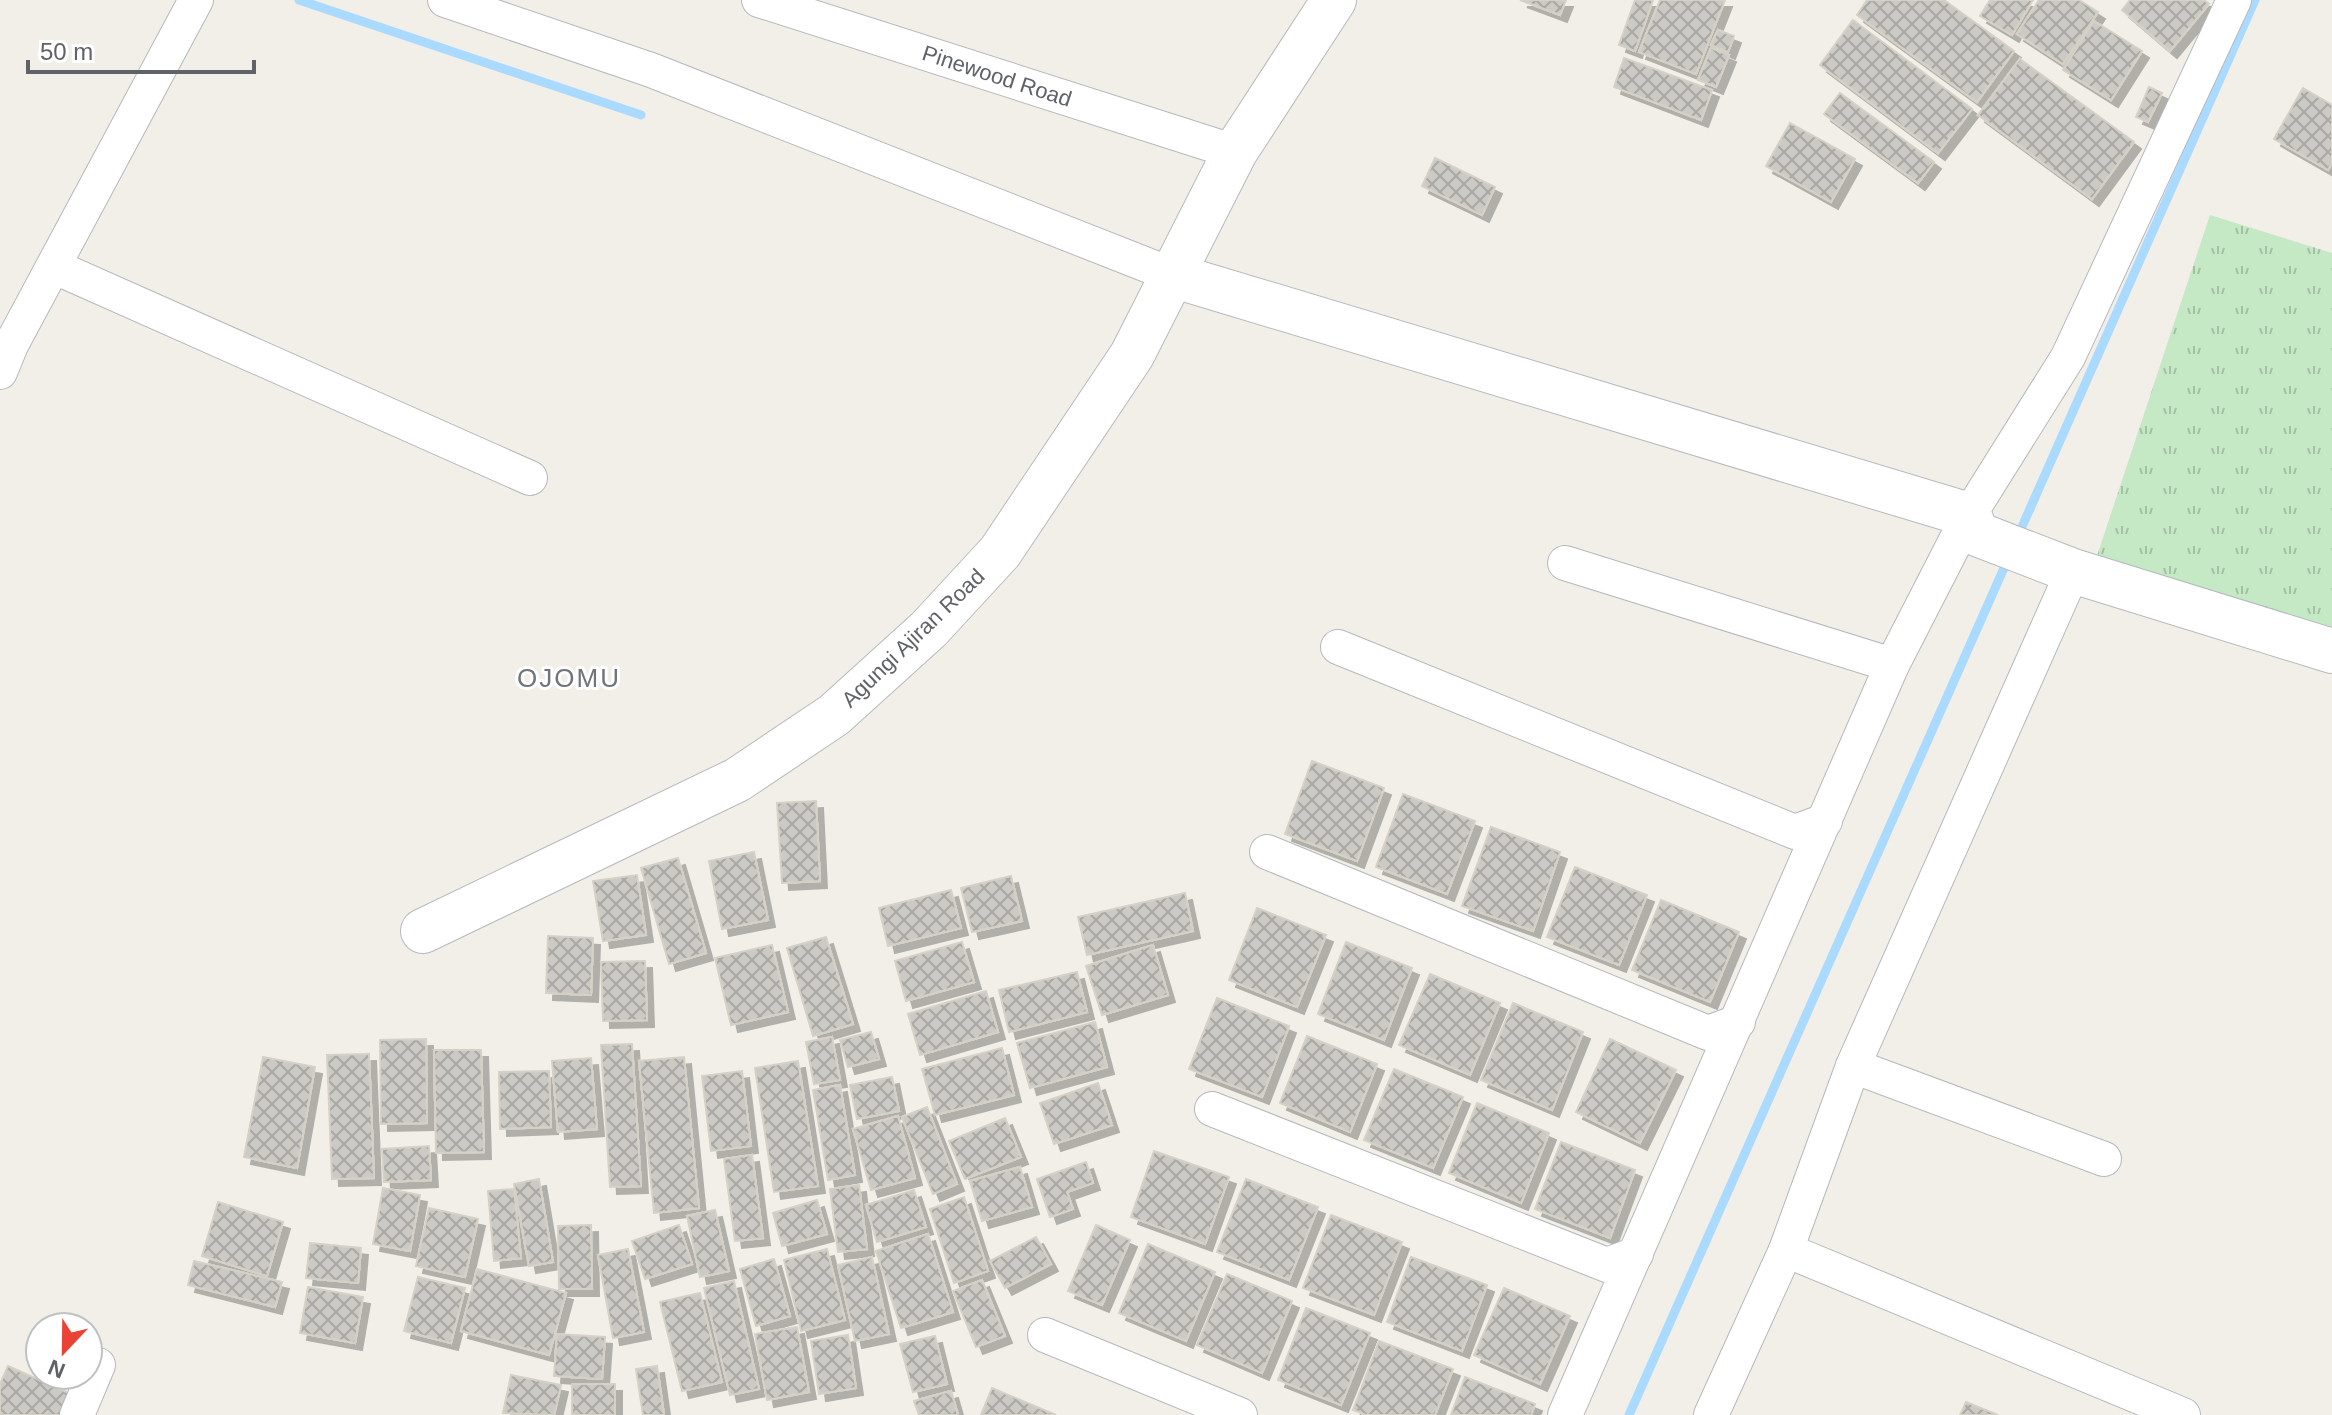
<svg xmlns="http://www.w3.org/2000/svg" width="2332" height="1415" font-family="Arial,sans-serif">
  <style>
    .grass { fill: url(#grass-tufts) }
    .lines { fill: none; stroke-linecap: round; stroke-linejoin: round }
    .stream { stroke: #aadaff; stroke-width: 9 }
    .building { fill: url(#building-cross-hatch); stroke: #d6d1c6; stroke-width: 2; filter: url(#shadow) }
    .street-casing { stroke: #b5b8bc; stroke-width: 36 }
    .secondary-casing { stroke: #b6babf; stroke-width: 46 }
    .street { stroke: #fff; stroke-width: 34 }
    .secondary { stroke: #fff; stroke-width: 44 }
    .labels { text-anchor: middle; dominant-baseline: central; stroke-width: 6; stroke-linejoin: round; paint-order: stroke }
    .street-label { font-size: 22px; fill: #5f6368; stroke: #fff }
    .quarter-label { font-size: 26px; letter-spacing: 2px; fill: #70757a; stroke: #fff }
  </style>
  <defs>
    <pattern id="grass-tufts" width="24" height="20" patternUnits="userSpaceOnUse" patternTransform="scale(2)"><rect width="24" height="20" fill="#c5e8c5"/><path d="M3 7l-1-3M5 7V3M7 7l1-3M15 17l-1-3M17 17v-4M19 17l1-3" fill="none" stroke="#a3c0a4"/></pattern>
    <pattern id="building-cross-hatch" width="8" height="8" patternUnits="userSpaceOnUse" patternTransform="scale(2)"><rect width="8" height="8" fill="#cccac5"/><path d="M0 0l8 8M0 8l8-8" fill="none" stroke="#a9a8a4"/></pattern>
    <filter id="shadow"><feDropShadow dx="7" dy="7" stdDeviation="0" flood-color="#0004"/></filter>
  </defs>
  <rect width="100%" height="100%" fill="#f1efe8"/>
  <path class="grass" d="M 2210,215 L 2332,253 L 2332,664 L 2085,592 Z"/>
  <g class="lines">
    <g class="stream">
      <path d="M 299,0 L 641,115"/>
      <path d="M 2017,538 L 2255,0"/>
      <path d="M 1629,1415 L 2008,559"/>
    </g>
  </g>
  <g class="building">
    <path d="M 1520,0 L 1566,0 L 1560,15 Z"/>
    <path d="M 1635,0 L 1653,0 L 1635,51 L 1619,45 Z"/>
    <path d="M 1660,0 L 1725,0 L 1696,74 L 1639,52 Z"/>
    <path d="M 1867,0 L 1944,0 L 2014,51 L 1977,102 L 1857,15 Z"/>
    <path d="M 1990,0 L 2033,0 L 2012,35 L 1980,16 Z"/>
    <path d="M 2039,0 L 2079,0 L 2098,12 L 2063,64 L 2017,34 Z"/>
    <path d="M 2130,0 L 2204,0 L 2209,4 L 2170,51 L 2122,10 Z"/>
    <path d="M 1853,20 L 1972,109 L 1938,153 L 1820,65 Z"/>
    <path d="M 2094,21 L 2142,51 L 2111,100 L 2063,70 Z"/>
    <path d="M 1718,30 L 1734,36 L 1728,52 L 1711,45 Z"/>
    <path d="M 1711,48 L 1729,55 L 1716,87 L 1698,80 Z"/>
    <path d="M 1624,58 L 1712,90 L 1701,120 L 1614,87 Z"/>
    <path d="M 2020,59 L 2134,142 L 2092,199 L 1978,115 Z"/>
    <path d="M 2149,87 L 2162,93 L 2148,122 L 2136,117 Z"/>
    <path d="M 2303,88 L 2332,105 L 2332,163 L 2328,170 L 2274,139 Z"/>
    <path d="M 1840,93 L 1934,162 L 1918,183 L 1824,114 Z"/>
    <path d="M 1790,123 L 1855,159 L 1831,202 L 1766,166 Z"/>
    <path d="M 1435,158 L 1495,187 L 1482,215 L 1422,186 Z"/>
    <path d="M 1312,761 L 1384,788 L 1357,861 L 1285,834 Z"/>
    <path d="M 1403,794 L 1475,821 L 1447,894 L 1376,867 Z"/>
    <path d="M 816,801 L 820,881 L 782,883 L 777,803 Z"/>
    <path d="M 1491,827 L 1560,852 L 1533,931 L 1462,906 Z"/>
    <path d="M 754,852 L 768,920 L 722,929 L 709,861 Z"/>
    <path d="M 678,858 L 706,953 L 669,964 L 641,868 Z"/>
    <path d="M 1575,867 L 1647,895 L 1619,965 L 1547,937 Z"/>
    <path d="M 637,875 L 646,935 L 603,941 L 593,881 Z"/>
    <path d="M 1011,876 L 1022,921 L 972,932 L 961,888 Z"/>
    <path d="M 951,890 L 961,928 L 888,946 L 879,908 Z"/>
    <path d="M 1185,893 L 1193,931 L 1087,955 L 1078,917 Z"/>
    <path d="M 1661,900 L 1739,932 L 1710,1002 L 1632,970 Z"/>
    <path d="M 1257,908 L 1326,935 L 1297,1007 L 1229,980 Z"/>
    <path d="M 548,936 L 593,938 L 591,995 L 546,993 Z"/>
    <path d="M 826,937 L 853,1024 L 813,1036 L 787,948 Z"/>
    <path d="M 962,942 L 974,982 L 906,1001 L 895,961 Z"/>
    <path d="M 1346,942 L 1412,968 L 1384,1040 L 1318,1014 Z"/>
    <path d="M 772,945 L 788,1012 L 731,1025 L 715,958 Z"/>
    <path d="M 1153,945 L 1168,995 L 1102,1015 L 1086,966 Z"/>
    <path d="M 645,961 L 647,1020 L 603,1021 L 601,962 Z"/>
    <path d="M 1077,972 L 1087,1012 L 1009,1032 L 999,990 Z"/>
    <path d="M 1430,974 L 1500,1003 L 1470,1075 L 1399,1045 Z"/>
    <path d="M 986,991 L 998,1032 L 920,1055 L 908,1014 Z"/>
    <path d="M 1217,998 L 1289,1026 L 1262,1097 L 1189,1069 Z"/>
    <path d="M 1513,1003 L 1583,1032 L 1552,1110 L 1481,1080 Z"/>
    <path d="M 1095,1022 L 1107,1067 L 1030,1088 L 1017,1043 Z"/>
    <path d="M 871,1032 L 879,1059 L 848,1067 L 840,1040 Z"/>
    <path d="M 1307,1036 L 1377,1064 L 1350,1132 L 1280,1103 Z"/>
    <path d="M 832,1037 L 840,1080 L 814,1084 L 806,1042 Z"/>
    <path d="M 426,1039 L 427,1123 L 381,1124 L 380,1040 Z"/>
    <path d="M 1610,1039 L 1676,1070 L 1640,1143 L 1576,1112 Z"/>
    <path d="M 632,1044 L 641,1186 L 610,1187 L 601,1045 Z"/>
    <path d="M 1002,1048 L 1014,1095 L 935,1115 L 922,1069 Z"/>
    <path d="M 434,1050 L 481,1050 L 484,1152 L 436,1153 Z"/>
    <path d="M 369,1054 L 374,1178 L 332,1179 L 327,1055 Z"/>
    <path d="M 263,1057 L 315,1067 L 297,1168 L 244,1157 Z"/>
    <path d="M 684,1057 L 699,1208 L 654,1213 L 639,1061 Z"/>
    <path d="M 591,1058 L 597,1129 L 558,1132 L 552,1061 Z"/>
    <path d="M 798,1061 L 818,1186 L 774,1192 L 755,1068 Z"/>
    <path d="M 1394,1069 L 1463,1097 L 1433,1168 L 1364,1140 Z"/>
    <path d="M 549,1071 L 551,1127 L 500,1129 L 499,1072 Z"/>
    <path d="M 742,1071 L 751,1146 L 711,1151 L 702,1076 Z"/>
    <path d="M 892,1077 L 899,1111 L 857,1119 L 850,1085 Z"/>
    <path d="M 1098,1083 L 1112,1125 L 1054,1144 L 1040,1103 Z"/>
    <path d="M 840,1085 L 855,1175 L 828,1180 L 813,1090 Z"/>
    <path d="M 1477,1103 L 1549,1133 L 1521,1203 L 1449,1173 Z"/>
    <path d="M 927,1107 L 957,1184 L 933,1194 L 902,1117 Z"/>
    <path d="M 898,1116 L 915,1178 L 871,1190 L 853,1129 Z"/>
    <path d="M 1005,1118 L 1021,1157 L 965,1179 L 949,1141 Z"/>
    <path d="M 1561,1142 L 1635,1170 L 1610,1238 L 1535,1209 Z"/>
    <path d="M 429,1146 L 431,1180 L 384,1182 L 382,1149 Z"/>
    <path d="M 1154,1151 L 1229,1177 L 1205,1244 L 1131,1217 Z"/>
    <path d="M 752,1155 L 763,1238 L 735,1241 L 724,1159 Z"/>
    <path d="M 1086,1162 L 1093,1183 L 1067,1192 L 1073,1209 L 1050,1217 L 1037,1179 Z"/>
    <path d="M 1020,1167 L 1032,1207 L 982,1221 L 970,1181 Z"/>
    <path d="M 539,1179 L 553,1262 L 529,1266 L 514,1184 Z"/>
    <path d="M 1246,1179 L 1318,1207 L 1289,1280 L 1217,1252 Z"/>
    <path d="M 859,1185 L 867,1249 L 838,1252 L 830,1189 Z"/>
    <path d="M 383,1188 L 420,1195 L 410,1251 L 373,1244 Z"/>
    <path d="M 514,1189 L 521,1258 L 494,1261 L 488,1191 Z"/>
    <path d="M 914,1190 L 926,1227 L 877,1242 L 866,1205 Z"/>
    <path d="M 964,1197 L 988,1271 L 954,1283 L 930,1209 Z"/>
    <path d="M 817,1200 L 827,1234 L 782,1246 L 773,1213 Z"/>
    <path d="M 218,1202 L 283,1222 L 267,1276 L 202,1256 Z"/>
    <path d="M 429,1208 L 478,1219 L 465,1277 L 416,1266 Z"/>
    <path d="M 715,1210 L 729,1271 L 700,1277 L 687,1216 Z"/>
    <path d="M 1331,1215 L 1402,1242 L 1374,1315 L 1303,1288 Z"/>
    <path d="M 591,1225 L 592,1289 L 559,1289 L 558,1226 Z"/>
    <path d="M 679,1225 L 692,1264 L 645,1279 L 632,1241 Z"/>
    <path d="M 1096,1225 L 1130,1240 L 1102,1305 L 1068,1291 Z"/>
    <path d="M 928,1234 L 953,1312 L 901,1328 L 876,1251 Z"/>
    <path d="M 1036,1237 L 1051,1264 L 1005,1288 L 990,1261 Z"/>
    <path d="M 310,1243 L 361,1248 L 358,1283 L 306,1278 Z"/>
    <path d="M 1148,1244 L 1215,1272 L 1186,1341 L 1119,1313 Z"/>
    <path d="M 628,1249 L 644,1332 L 613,1338 L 598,1255 Z"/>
    <path d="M 827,1249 L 845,1320 L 801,1331 L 784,1260 Z"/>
    <path d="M 872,1257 L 889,1334 L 855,1341 L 838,1265 Z"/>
    <path d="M 1411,1257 L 1487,1285 L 1462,1351 L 1387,1322 Z"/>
    <path d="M 774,1259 L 790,1316 L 756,1326 L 740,1269 Z"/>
    <path d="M 194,1261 L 282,1282 L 275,1307 L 188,1285 Z"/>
    <path d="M 477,1269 L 566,1293 L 549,1355 L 461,1331 Z"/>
    <path d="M 1227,1274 L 1292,1301 L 1262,1373 L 1197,1345 Z"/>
    <path d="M 418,1277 L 465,1288 L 451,1343 L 404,1331 Z"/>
    <path d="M 982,1280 L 1005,1336 L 976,1347 L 953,1291 Z"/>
    <path d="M 734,1281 L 759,1389 L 730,1395 L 704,1288 Z"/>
    <path d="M 308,1287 L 363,1297 L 355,1343 L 300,1333 Z"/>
    <path d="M 1504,1288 L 1570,1316 L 1540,1384 L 1474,1355 Z"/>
    <path d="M 700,1293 L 722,1382 L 682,1391 L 660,1302 Z"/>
    <path d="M 1306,1308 L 1370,1333 L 1341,1405 L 1278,1380 Z"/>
    <path d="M 797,1327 L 809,1392 L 767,1400 L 755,1334 Z"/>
    <path d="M 557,1334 L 605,1337 L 602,1379 L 554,1376 Z"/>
    <path d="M 848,1335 L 856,1388 L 819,1394 L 811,1341 Z"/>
    <path d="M 935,1336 L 947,1384 L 913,1392 L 900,1344 Z"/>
    <path d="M 1379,1341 L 1453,1369 L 1435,1415 L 1366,1415 L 1353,1410 Z"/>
    <path d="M 8,1366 L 71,1394 L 62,1415 L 0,1415 L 0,1384 Z"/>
    <path d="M 657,1366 L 664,1415 L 643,1415 L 636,1369 Z"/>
    <path d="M 511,1375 L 561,1385 L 554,1415 L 503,1413 Z"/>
    <path d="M 1465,1377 L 1535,1404 L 1531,1415 L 1451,1415 Z"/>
    <rect x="572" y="1384" width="43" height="31"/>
    <path d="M 992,1388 L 1056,1415 L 981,1415 Z"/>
    <path d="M 951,1391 L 958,1415 L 919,1415 L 914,1401 Z"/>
    <path d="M 1966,1402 L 1998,1415 L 1960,1415 Z"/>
  </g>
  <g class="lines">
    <g class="street-casing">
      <g id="street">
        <path d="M 445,0 L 651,70 L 1175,276"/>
        <path d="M 759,0 L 1235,152"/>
        <path d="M 55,267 L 530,478"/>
        <path d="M 0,372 L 11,345 L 196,0"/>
        <path d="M 1565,563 L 1892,665"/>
        <path d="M 1338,647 L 1795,832 L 1825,821"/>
        <path d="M 1267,852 L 1708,1033 L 1738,1022"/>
        <path d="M 1853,1066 L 2104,1159"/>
        <path d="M 1212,1109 L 1607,1265 L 1636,1254"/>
        <path d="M 1786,1250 L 2183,1415"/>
        <path d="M 1045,1335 L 1240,1415"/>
        <path d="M 77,1415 L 98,1365"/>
        <path d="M 1565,1415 L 1892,665 L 1969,515 L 2068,357 L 2234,0"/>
        <path d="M 1711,1415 L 1786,1250 L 1853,1066 L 2073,571"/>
      </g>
    </g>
    <g class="secondary-casing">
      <g id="secondary">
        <path d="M 1175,276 L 1969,515 L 1977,534 L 2073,571 L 2332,651"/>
        <path d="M 423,931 L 737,780 L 834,715 L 929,629 L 1000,552 L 1132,355 L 1235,152 L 1334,0"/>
      </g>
    </g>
    <use href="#street" class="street"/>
    <use href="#secondary" class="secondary"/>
  </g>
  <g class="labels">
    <g class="street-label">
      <text transform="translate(997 76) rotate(18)">Pinewood Road</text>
      <text transform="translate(913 638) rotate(-44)">Agungi Ajiran Road</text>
    </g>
    <g class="quarter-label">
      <text x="569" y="678">OJOMU</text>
    </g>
  </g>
  <g transform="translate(64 1351) rotate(202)"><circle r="38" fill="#ffffff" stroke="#bfc1c3" stroke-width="2"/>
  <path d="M0-6L14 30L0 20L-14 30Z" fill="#ea4335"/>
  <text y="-12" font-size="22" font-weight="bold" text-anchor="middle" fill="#5f6368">N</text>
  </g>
  <path d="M28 60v12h226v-12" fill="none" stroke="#5f6368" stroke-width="4"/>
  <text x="40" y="60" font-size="24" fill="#5f6368" stroke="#ffffff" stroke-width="6" paint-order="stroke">50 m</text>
</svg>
